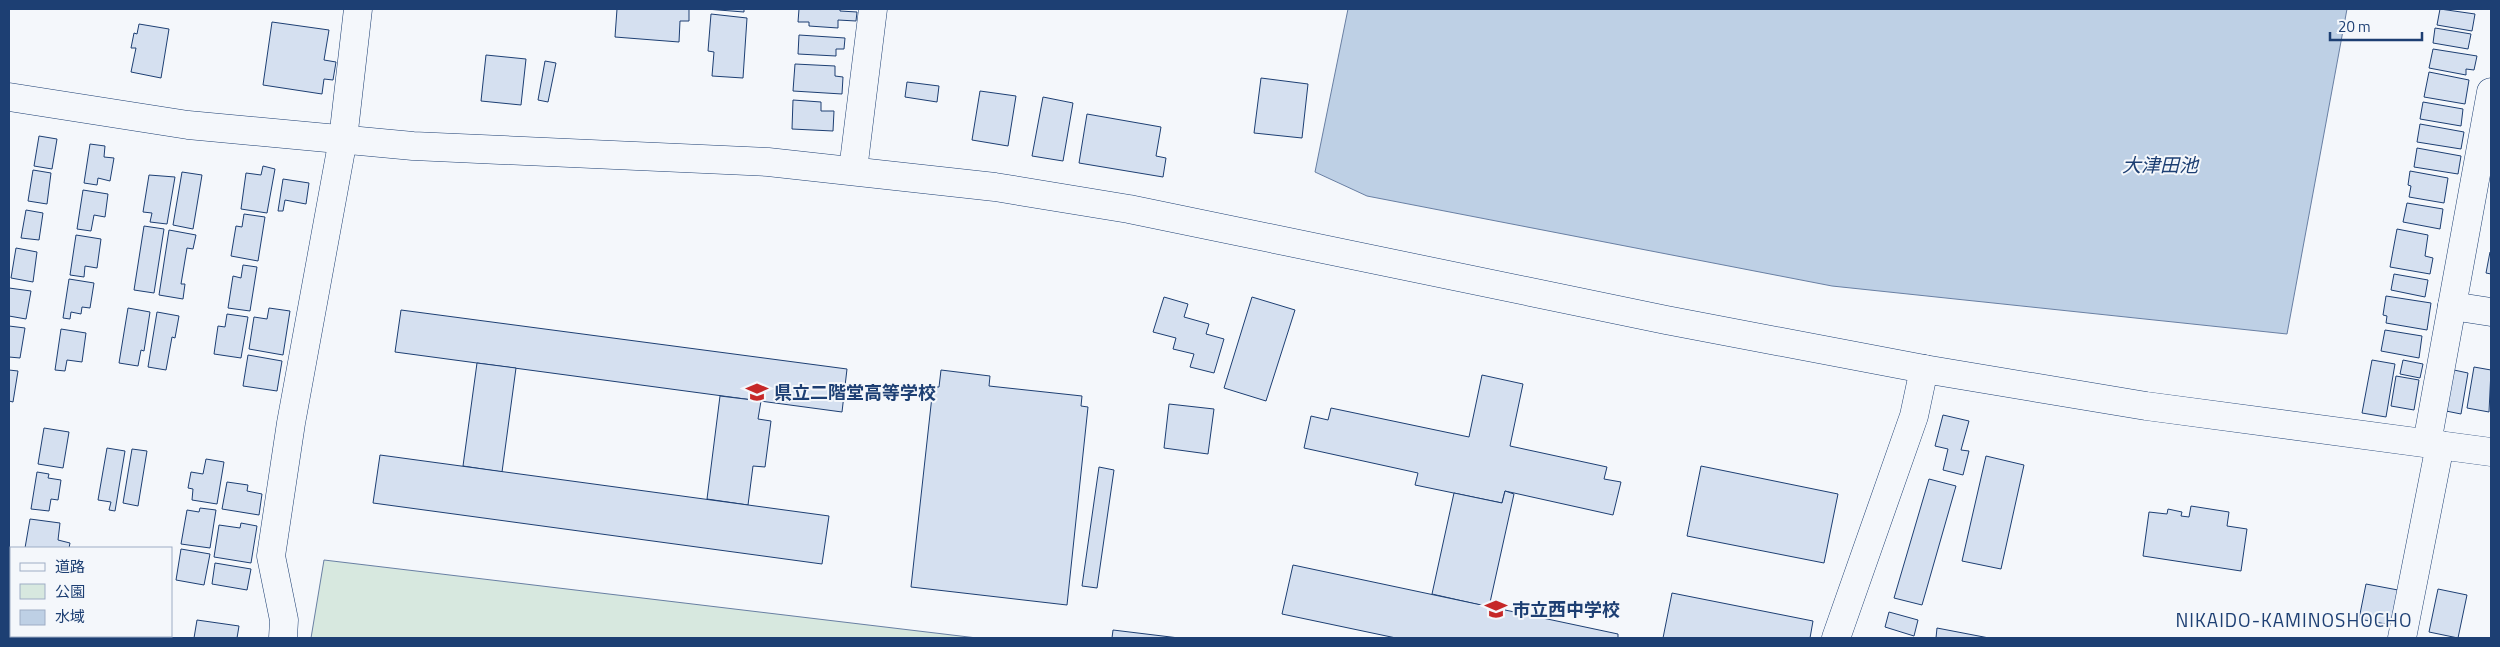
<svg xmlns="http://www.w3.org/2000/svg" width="2500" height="647" font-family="'Titillium Web','Noto Sans JP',sans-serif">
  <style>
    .green { fill: #d7e8df; stroke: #687fa3 }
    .water { fill: #bed0e5; stroke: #687fa3 }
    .building { fill: #d5e0f0; stroke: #1d3f73 }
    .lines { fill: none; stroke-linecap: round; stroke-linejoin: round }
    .street-casing { stroke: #1d3f73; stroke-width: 29 }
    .secondary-casing { stroke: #1d3f73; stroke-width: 29 }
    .street { stroke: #f4f7fb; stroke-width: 28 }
    .secondary { stroke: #f4f7fb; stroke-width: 28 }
    .labels { text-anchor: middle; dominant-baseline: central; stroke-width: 4; stroke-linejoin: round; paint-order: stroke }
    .poi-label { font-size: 18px; font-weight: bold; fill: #1d3f73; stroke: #f4f7fb; text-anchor: start }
    .water-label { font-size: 19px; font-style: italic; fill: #1d3f73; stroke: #f4f7fb }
    .neighbourhood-label { font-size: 19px; letter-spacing: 1px; fill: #1d3f73; stroke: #f4f7fb }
  </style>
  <rect width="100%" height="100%" fill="#f4f7fb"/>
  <path class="green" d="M 324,560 L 977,638 L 311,638 Z"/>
  <path class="water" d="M 1348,9 L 2347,9 L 2287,334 L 1832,286 L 1367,196 L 1315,172 Z"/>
  <g class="building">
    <path d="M 617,9 L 689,9 L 689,21 L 680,21 L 679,42 L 615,37 Z"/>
    <path d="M 706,9 L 744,9 L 744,12 Z"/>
    <path d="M 799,9 L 840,9 L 840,11 L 857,12 L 856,21 L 838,20 L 838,28 L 809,26 L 809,22 L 798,22 Z"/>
    <path d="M 2440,9 L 2475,14 L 2472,31 L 2437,25 Z"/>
    <path d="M 711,14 L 747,18 L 743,78 L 712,76 L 714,52 L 708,51 Z"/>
    <path d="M 272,22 L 329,30 L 324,60 L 336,62 L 333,80 L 324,79 L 322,94 L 263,85 Z"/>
    <path d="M 139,24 L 169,29 L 161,78 L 131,72 L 136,48 L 131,48 L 134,33 L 137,34 Z"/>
    <path d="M 2435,28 L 2471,34 L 2468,49 L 2433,43 Z"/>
    <path d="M 799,35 L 845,38 L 844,49 L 836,49 L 836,56 L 798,54 Z"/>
    <path d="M 2433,49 L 2477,56 L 2474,70 L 2466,69 L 2466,75 L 2429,68 Z"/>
    <path d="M 486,55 L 526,59 L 521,105 L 481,101 Z"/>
    <path d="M 545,61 L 556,63 L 548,102 L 538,100 Z"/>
    <path d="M 795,64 L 835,66 L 835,76 L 843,77 L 842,94 L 793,91 Z"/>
    <path d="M 2429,72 L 2469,80 L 2465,104 L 2424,97 Z"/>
    <path d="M 1261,78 L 1308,84 L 1302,138 L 1254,133 Z"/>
    <path d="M 907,82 L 939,86 L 937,102 L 905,97 Z"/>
    <path d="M 980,91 L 1016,96 L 1008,146 L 972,140 Z"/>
    <path d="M 1043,97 L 1073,103 L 1063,161 L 1032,156 Z"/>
    <path d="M 793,100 L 821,102 L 821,111 L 834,111 L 833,131 L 792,129 Z"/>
    <path d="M 2423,102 L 2463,109 L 2461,126 L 2420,119 Z"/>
    <path d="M 1087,114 L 1161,127 L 1156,156 L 1166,158 L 1163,177 L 1079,163 Z"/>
    <path d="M 2420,124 L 2464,132 L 2461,149 L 2417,142 Z"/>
    <path d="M 39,136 L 57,139 L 52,169 L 34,166 Z"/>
    <path d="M 90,144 L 105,146 L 104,157 L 114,158 L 110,181 L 98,178 L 97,185 L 84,183 Z"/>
    <path d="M 2417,148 L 2461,156 L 2458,174 L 2414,167 Z"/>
    <path d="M 263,166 L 275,169 L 267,213 L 241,209 L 246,173 L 261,175 Z"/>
    <path d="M 33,170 L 51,173 L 47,204 L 28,201 Z"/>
    <path d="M 2410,171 L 2448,178 L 2444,203 L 2409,197 L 2411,186 L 2408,185 Z"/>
    <path d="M 182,172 L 202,175 L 193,229 L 173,225 Z"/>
    <path d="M 149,175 L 175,177 L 167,224 L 150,222 L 152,213 L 143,212 Z"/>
    <path d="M 283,179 L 309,183 L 306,204 L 285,200 L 283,211 L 278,211 Z"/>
    <path d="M 83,190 L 108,194 L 105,217 L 94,215 L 91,231 L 77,229 Z"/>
    <path d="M 2407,203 L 2443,209 L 2440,229 L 2403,222 Z"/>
    <path d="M 26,210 L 43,213 L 39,240 L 21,238 Z"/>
    <path d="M 244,214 L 265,217 L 258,261 L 231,256 L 236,226 L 242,227 Z"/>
    <path d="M 144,226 L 164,229 L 154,293 L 134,290 Z"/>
    <path d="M 2397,229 L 2428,235 L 2425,256 L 2433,258 L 2430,274 L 2390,267 Z"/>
    <path d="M 169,230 L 196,235 L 193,249 L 187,248 L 181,284 L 185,284 L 183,299 L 159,295 Z"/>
    <path d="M 76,235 L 101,239 L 97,268 L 85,266 L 84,277 L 70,275 Z"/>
    <path d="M 16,248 L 37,252 L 33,282 L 11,278 Z"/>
    <path d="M 2490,252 L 2491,252 L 2491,274 L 2486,273 Z"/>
    <path d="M 243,265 L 257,267 L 250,311 L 228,308 L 233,276 L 241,278 Z"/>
    <path d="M 2394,274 L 2428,280 L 2425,297 L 2391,290 Z"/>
    <path d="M 69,279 L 94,283 L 90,308 L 82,307 L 81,314 L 71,312 L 70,319 L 63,318 Z"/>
    <path d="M 9,288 L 31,291 L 26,319 L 9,316 Z"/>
    <path d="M 2386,296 L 2431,303 L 2427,330 L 2386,323 L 2387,316 L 2383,315 Z"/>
    <path d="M 1164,297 L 1188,304 L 1184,317 L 1209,324 L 1206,334 L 1224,339 L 1214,373 L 1190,367 L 1194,354 L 1173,349 L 1176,338 L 1153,332 Z"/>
    <path d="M 1252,297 L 1295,310 L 1266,401 L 1224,388 Z"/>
    <path d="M 128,308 L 150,312 L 144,351 L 141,350 L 138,366 L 119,363 Z"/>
    <path d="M 269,308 L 290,311 L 283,355 L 249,349 L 254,317 L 267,319 Z"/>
    <path d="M 401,310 L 847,369 L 842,412 L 395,352 Z"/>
    <path d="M 157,312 L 179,316 L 175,338 L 172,337 L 166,370 L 148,367 Z"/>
    <path d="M 227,314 L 248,317 L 241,358 L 214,354 L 218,326 L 225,327 Z"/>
    <path d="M 9,326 L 25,328 L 20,358 L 9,357 Z"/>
    <path d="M 61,329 L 86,333 L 82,362 L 67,360 L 65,371 L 55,370 Z"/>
    <path d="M 2385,330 L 2422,336 L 2419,358 L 2381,351 Z"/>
    <path d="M 248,355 L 282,361 L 277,391 L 243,386 Z"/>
    <path d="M 2372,360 L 2395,364 L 2386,417 L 2362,413 Z"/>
    <path d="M 2403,360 L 2423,364 L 2420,378 L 2400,374 Z"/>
    <path d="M 477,363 L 516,368 L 502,472 L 463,466 Z"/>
    <path d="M 2474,367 L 2491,370 L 2489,412 L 2467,408 Z"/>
    <path d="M 9,370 L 18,371 L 13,402 L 9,401 Z"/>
    <path d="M 941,370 L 990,376 L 989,386 L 1082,396 L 1081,406 L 1088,407 L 1067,605 L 911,587 L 933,387 L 939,387 Z"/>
    <path d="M 2454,370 L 2468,373 L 2461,414 L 2446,411 Z"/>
    <path d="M 1482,375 L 1523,384 L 1510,446 L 1607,467 L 1604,479 L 1621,482 L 1613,515 L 1505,491 L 1502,503 L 1415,485 L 1418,473 L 1304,448 L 1311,416 L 1328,420 L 1331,408 L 1469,437 Z"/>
    <path d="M 2396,376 L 2419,380 L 2414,410 L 2391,406 Z"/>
    <path d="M 720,396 L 761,401 L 758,419 L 771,421 L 765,467 L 753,466 L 748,505 L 707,499 Z"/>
    <path d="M 1169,404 L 1214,409 L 1208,454 L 1164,448 Z"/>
    <path d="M 1943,415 L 1969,421 L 1961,450 L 1969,451 L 1963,475 L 1943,470 L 1948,449 L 1935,446 Z"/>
    <path d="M 44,428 L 69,432 L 63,468 L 38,464 Z"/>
    <path d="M 107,448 L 125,451 L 115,511 L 109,510 L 111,502 L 98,500 Z"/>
    <path d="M 132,449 L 147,451 L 138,506 L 123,503 Z"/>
    <path d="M 380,455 L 829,516 L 822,564 L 373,503 Z"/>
    <path d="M 1986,456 L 2024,465 L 2001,569 L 1962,561 Z"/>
    <path d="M 206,459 L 224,462 L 217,504 L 192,500 L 193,489 L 188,488 L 191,472 L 203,474 Z"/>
    <path d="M 1701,466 L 1838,494 L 1824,563 L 1687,536 Z"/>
    <path d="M 1099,467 L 1114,470 L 1097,588 L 1082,586 Z"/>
    <path d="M 37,472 L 49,474 L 48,478 L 61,480 L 58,500 L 51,499 L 49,511 L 31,509 Z"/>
    <path d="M 1929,479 L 1956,486 L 1922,605 L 1894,598 Z"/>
    <path d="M 227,482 L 248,485 L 247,491 L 262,494 L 259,515 L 222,509 Z"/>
    <path d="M 1505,491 L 1514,494 L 1489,607 L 1432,594 L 1454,493 L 1502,503 Z"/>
    <path d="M 2191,506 L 2229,512 L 2227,526 L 2247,529 L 2241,571 L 2143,556 L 2149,512 L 2167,514 L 2168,509 L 2182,512 L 2181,516 L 2189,517 Z"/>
    <path d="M 200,508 L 216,510 L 210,548 L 181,544 L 187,510 L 199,512 Z"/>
    <path d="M 30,519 L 60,523 L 58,540 L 70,543 L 69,548 L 25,548 Z"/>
    <path d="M 241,523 L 257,526 L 251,563 L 214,557 L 219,525 L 240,528 Z"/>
    <path d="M 181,549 L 210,554 L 204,585 L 176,580 Z"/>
    <path d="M 215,563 L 251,569 L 247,590 L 212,584 Z"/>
    <path d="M 1293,565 L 1618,634 L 1618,638 L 1396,638 L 1282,614 Z"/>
    <path d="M 2366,584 L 2398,590 L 2391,625 L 2359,619 Z"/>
    <path d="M 2438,589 L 2467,595 L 2458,638 L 2429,632 Z"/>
    <path d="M 1672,593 L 1813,621 L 1810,638 L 1663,638 Z"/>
    <path d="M 1889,612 L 1918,620 L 1914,636 L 1885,627 Z"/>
    <path d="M 197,620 L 239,626 L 237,638 L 194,638 Z"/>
    <path d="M 1937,628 L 1989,638 L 1936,638 Z"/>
    <path d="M 1113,630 L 1179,638 L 1112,638 Z"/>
  </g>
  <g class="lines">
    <g class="street-casing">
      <g id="street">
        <path d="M 853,170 L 873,9"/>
        <path d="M 2452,306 L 2491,312"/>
        <path d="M 2427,443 L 2491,92"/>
        <path d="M 283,638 L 284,620 L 271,556 L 291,423 L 343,139 L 358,9"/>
        <path d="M 1836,638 L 1914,416 L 1924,369"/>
        <path d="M 2402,638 L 2440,445"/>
      </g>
    </g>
    <g class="secondary-casing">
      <path id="secondary" d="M 9,97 L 188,125 L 413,146 L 768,162 L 995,187 L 1129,209 L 1666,320 L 1924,369 L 2146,406 L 2491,452"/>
    </g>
    <use href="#street" class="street"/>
    <use href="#secondary" class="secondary"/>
  </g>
  <defs>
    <g id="school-bare" transform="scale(1.725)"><path d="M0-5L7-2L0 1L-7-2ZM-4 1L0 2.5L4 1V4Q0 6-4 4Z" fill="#c62828" stroke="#f4f7fb" stroke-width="2.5" paint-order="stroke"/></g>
  </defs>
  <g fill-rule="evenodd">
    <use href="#school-bare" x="757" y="392"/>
    <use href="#school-bare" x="1496" y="609"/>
  </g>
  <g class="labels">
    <g class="poi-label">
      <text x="774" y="392">県立二階堂高等学校</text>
      <text x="1512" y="609">市立西中学校</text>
    </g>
    <g class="water-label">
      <text x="2160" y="164">大津田池</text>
    </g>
    <g class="neighbourhood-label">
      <text x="2294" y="619">NIKAIDO-KAMINOSHOCHO</text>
    </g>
  </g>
  <rect width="2500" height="647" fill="none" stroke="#1d3f73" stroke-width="20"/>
  <rect x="10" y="547" width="162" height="90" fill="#f4f7fb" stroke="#9eadc5"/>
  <rect x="20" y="563" width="25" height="8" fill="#f4f7fb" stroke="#9eadc5"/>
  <text x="55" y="572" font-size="15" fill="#1d3f73">道路</text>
  <rect x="20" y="584" width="25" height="15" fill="#d7e8df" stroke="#9eadc5"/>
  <text x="55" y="597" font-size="15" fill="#1d3f73">公園</text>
  <rect x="20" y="610" width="25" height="15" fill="#bed0e5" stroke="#9eadc5"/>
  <text x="55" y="622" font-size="15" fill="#1d3f73">水域</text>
  <path d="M2330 32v8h92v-8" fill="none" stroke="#1d3f73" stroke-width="2.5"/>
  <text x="2338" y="32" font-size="15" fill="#1d3f73" stroke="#f4f7fb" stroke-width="4" paint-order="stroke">20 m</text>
</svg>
